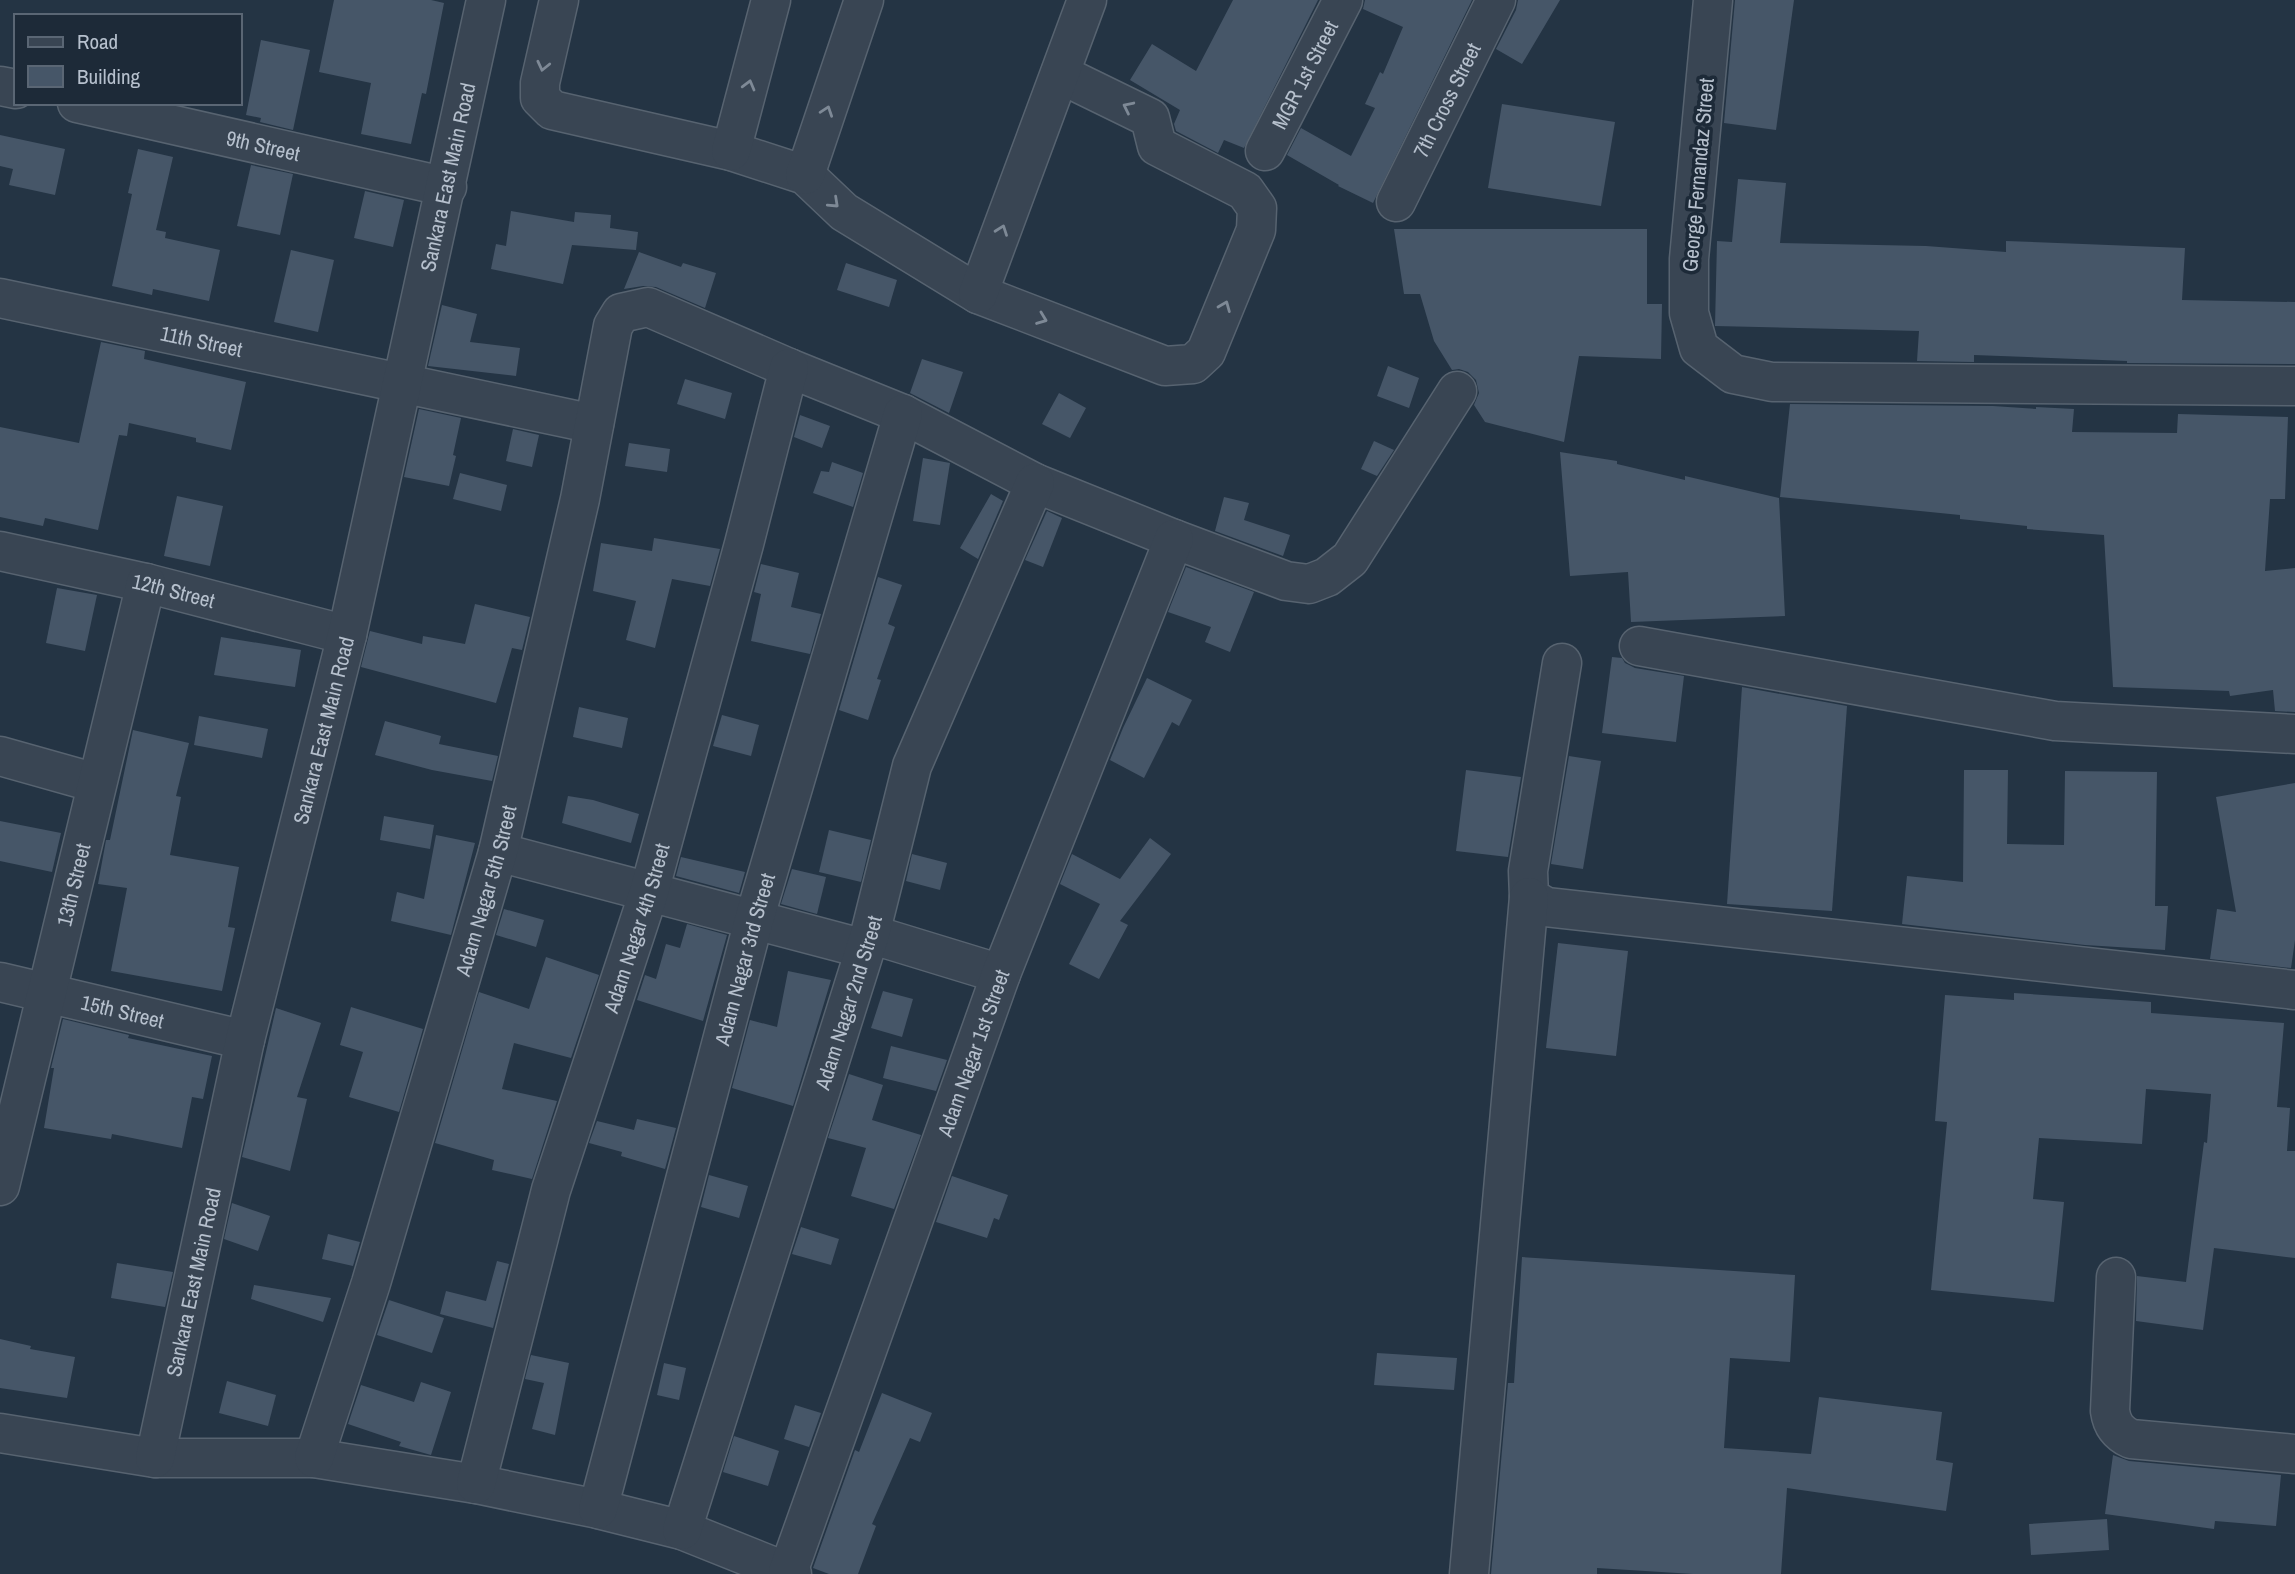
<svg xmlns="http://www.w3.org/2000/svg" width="2295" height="1574" font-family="'Archivo Narrow',sans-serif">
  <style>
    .building { fill: #465668 }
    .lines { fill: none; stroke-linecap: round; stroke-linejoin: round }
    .minor-casing { stroke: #576370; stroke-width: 41 }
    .minor { stroke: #394553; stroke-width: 38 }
    .oneway { stroke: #7e8996 }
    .labels { text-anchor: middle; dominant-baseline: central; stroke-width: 7; stroke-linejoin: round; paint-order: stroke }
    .street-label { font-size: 21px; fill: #b6c0cd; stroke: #1d2a38 }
  </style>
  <rect width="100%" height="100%" fill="#243444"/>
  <g class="building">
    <path d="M 334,0 L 431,0 L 444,3 L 426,94 L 422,93 L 411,144 L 361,134 L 371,83 L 319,72 Z"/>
    <path d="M 1233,0 L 1318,0 L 1244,148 L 1224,140 L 1218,153 L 1176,131 L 1174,124 L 1180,110 L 1130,80 L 1152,44 L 1196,71 Z"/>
    <path d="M 1365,0 L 1472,0 L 1373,203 L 1338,186 L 1339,185 L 1287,155 L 1301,128 L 1351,156 L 1375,108 L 1365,104 L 1380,72 L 1383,74 L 1403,27 L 1363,9 Z"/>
    <path d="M 1518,0 L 1560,0 L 1522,64 L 1496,49 L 1516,10 Z"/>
    <path d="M 1735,0 L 1794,0 L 1776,130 L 1724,123 Z"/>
    <path d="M 261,40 L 310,50 L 293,130 L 260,122 L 261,118 L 246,115 Z"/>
    <path d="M 1502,104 L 1615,122 L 1601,206 L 1488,188 Z"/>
    <path d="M 0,135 L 65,149 L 55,195 L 9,185 L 13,169 L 0,166 Z"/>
    <path d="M 138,149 L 173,157 L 156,230 L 166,232 L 165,238 L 220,250 L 209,301 L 153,289 L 152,295 L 112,286 L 132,194 L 128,193 Z"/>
    <path d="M 251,165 L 293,174 L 280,235 L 237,226 Z"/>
    <path d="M 1738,179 L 1786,183 L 1780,243 L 1926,246 L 2006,252 L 2006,241 L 2185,248 L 2182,300 L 2295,302 L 2295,364 L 2127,363 L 2127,361 L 1974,355 L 1974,362 L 1917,361 L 1919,331 L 1715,326 L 1717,241 L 1732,242 Z"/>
    <path d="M 365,191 L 404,200 L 393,247 L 354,238 Z"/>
    <path d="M 511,211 L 574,222 L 575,212 L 611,215 L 610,228 L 638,232 L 636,250 L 572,245 L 563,284 L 491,269 L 496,244 L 506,246 Z"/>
    <path d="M 1394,229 L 1647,229 L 1647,304 L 1662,304 L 1661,359 L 1579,356 L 1564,442 L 1485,422 L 1474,405 L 1479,393 L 1476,380 L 1468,372 L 1459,369 L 1452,370 L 1434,341 L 1420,294 L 1404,294 Z"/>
    <path d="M 291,250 L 334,260 L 318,332 L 274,322 Z"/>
    <path d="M 639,252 L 681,267 L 683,263 L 716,273 L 705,308 L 656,287 L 643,286 L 624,289 Z"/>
    <path d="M 846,263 L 897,280 L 889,307 L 837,290 Z"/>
    <path d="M 442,305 L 477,314 L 470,342 L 520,348 L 516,376 L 428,366 Z"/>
    <path d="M 101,342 L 145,351 L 144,359 L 246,382 L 231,450 L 196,442 L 196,438 L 129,423 L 127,436 L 119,435 L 98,530 L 45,518 L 43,526 L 0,517 L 0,427 L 79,443 Z"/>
    <path d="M 922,359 L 963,372 L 949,413 L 910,393 Z"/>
    <path d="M 1388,366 L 1419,378 L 1409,408 L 1377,396 Z"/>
    <path d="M 685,379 L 732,393 L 725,419 L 677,404 Z"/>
    <path d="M 1059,393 L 1086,408 L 1070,438 L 1042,424 Z"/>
    <path d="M 1790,404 L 1993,406 L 2036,409 L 2036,407 L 2074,409 L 2072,432 L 2177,433 L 2178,414 L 2288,417 L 2285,499 L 2270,499 L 2265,571 L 2295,568 L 2295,712 L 2275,711 L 2273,690 L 2230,696 L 2229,691 L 2113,687 L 2104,535 L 2027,529 L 2027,526 L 1960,519 L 1960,515 L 1780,497 Z"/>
    <path d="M 419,409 L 461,418 L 453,455 L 456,456 L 449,486 L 404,477 Z"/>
    <path d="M 800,415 L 830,426 L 822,448 L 794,437 Z"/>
    <path d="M 513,429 L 539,435 L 532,467 L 506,461 Z"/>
    <path d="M 1374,441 L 1394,450 L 1377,476 L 1361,469 Z"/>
    <path d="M 629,443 L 670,449 L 667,472 L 625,466 Z"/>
    <path d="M 1560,452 L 1617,461 L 1617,464 L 1685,480 L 1685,476 L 1779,498 L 1785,616 L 1631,622 L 1628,572 L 1570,576 Z"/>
    <path d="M 923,458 L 950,463 L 940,525 L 913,521 Z"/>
    <path d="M 832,462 L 863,473 L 853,507 L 813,493 L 821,471 L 829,472 Z"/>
    <path d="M 460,473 L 507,485 L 501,511 L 453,499 Z"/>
    <path d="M 991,494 L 1003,501 L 978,559 L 960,548 Z"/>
    <path d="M 177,496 L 223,506 L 210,566 L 164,556 Z"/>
    <path d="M 1224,497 L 1249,503 L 1244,520 L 1290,535 L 1283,556 L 1215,531 Z"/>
    <path d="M 1047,511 L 1062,518 L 1043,567 L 1025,560 Z"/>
    <path d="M 654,538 L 720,549 L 710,586 L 672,579 L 655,648 L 626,640 L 636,601 L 593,591 L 601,543 L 652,551 Z"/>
    <path d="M 761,564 L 799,573 L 791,607 L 821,614 L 810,654 L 751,641 L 761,594 L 754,592 Z"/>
    <path d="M 1186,567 L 1254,592 L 1230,652 L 1205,642 L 1211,627 L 1168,612 Z"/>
    <path d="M 878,577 L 902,585 L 888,624 L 895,627 L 877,679 L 881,680 L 868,720 L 839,710 Z"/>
    <path d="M 57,588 L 97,595 L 85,651 L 46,643 Z"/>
    <path d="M 475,604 L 530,617 L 522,650 L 512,648 L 496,703 L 361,667 L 370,631 L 422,644 L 423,636 L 465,644 Z"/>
    <path d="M 221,637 L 301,650 L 295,687 L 214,675 Z"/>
    <path d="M 1612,657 L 1622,658 L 1625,663 L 1635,668 L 1684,676 L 1676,742 L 1602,733 Z"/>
    <path d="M 1147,678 L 1192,700 L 1179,726 L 1172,722 L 1144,778 L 1110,760 L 1123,728 Z"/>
    <path d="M 1742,687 L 1847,706 L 1832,911 L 1727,904 Z"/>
    <path d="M 579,707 L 628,718 L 622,748 L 573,737 Z"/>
    <path d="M 722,715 L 759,725 L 751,756 L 713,746 Z"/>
    <path d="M 199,716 L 268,729 L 262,758 L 194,745 Z"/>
    <path d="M 385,721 L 441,736 L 439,744 L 498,756 L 492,781 L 432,770 L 375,755 Z"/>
    <path d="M 133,730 L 189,743 L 176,796 L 181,797 L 170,855 L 239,867 L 228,927 L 235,928 L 222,991 L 111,971 L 127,888 L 98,884 L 106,840 L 110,840 Z"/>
    <path d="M 1569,756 L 1601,761 L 1583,869 L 1551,864 Z"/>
    <path d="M 1466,770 L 1521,777 L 1508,857 L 1456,851 Z"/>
    <path d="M 1964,770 L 2008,770 L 2007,844 L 2064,845 L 2065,771 L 2157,772 L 2155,906 L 2168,906 L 2165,950 L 2085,945 L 1902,924 L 1907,876 L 1963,882 Z"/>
    <path d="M 2295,783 L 2295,940 L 2291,968 L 2210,959 L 2217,909 L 2236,912 L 2216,797 Z"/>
    <path d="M 568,796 L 593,800 L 639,814 L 631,843 L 562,823 Z"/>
    <path d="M 384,816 L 434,825 L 430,849 L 380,840 Z"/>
    <path d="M 0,821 L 61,833 L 52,872 L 0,861 Z"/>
    <path d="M 829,830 L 871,840 L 861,882 L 819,872 Z"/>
    <path d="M 436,835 L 475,843 L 451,935 L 391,921 L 397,892 L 424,899 Z"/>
    <path d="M 1150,838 L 1171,854 L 1120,921 L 1128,925 L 1099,979 L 1069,964 L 1100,904 L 1060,884 L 1072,854 L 1120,879 Z"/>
    <path d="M 912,854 L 947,863 L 940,890 L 906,881 Z"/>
    <path d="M 681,857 L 745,872 L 739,893 L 676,876 Z"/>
    <path d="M 792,869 L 826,877 L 817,914 L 781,904 Z"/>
    <path d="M 504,909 L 544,920 L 536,947 L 496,935 Z"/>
    <path d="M 687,924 L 727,935 L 703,1021 L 637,1000 L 645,975 L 656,979 L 666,944 L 680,948 Z"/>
    <path d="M 1558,943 L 1628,951 L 1616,1056 L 1546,1048 Z"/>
    <path d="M 546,957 L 599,975 L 571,1058 L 514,1043 L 502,1089 L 557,1101 L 532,1179 L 492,1170 L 494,1160 L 435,1143 L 479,992 L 529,1009 Z"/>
    <path d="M 788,971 L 831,980 L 793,1106 L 732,1088 L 750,1020 L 777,1027 Z"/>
    <path d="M 883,991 L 913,999 L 902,1037 L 871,1028 Z"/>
    <path d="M 2014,993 L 2151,1002 L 2151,1013 L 2284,1023 L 2277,1107 L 2290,1108 L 2287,1151 L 2295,1151 L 2295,1258 L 2214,1248 L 2203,1330 L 2136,1321 L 2137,1276 L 2186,1282 L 2204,1142 L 2207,1143 L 2211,1094 L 2146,1089 L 2142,1144 L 2039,1138 L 2033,1199 L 2064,1202 L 2054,1302 L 1931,1290 L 1947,1122 L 1935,1121 L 1945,995 L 2014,1000 Z"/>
    <path d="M 351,1007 L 423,1029 L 399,1112 L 349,1097 L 363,1052 L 340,1045 Z"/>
    <path d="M 276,1008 L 321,1023 L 297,1097 L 307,1099 L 290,1171 L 242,1157 Z"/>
    <path d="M 63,1019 L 129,1035 L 128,1038 L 212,1056 L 203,1099 L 192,1097 L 182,1148 L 112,1134 L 111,1139 L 44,1128 L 54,1068 L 51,1068 Z"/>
    <path d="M 891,1046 L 947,1060 L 936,1091 L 883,1078 Z"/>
    <path d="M 849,1074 L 883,1085 L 872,1120 L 921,1135 L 894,1209 L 851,1196 L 866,1148 L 828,1138 Z"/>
    <path d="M 637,1119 L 676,1128 L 665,1169 L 621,1156 L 622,1152 L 589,1143 L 597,1121 L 634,1130 Z"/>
    <path d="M 709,1175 L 748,1186 L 739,1218 L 701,1207 Z"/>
    <path d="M 952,1176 L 1008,1195 L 999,1220 L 994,1218 L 987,1238 L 936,1222 Z"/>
    <path d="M 232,1203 L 270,1216 L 258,1251 L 224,1239 Z"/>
    <path d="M 801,1227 L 839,1239 L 831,1265 L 792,1254 Z"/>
    <path d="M 328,1234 L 360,1242 L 353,1266 L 322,1259 Z"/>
    <path d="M 1522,1257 L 1795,1275 L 1790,1362 L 1730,1358 L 1724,1448 L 1811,1454 L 1819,1397 L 1942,1412 L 1936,1460 L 1953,1463 L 1946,1511 L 1787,1488 L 1781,1574 L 1693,1574 L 1597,1568 L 1597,1574 L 1491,1574 L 1508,1383 L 1514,1383 Z"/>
    <path d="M 497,1261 L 509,1264 L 493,1328 L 440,1314 L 446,1291 L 486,1301 Z"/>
    <path d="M 117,1263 L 173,1272 L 165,1307 L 111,1298 Z"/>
    <path d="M 254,1285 L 331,1298 L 323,1322 L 251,1299 Z"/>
    <path d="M 389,1300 L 444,1318 L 432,1353 L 377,1335 Z"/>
    <path d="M 0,1339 L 31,1346 L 30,1349 L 75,1357 L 67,1398 L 0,1388 Z"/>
    <path d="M 1377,1353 L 1457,1358 L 1454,1390 L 1374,1385 Z"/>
    <path d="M 531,1355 L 569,1363 L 555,1435 L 532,1429 L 544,1383 L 525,1379 Z"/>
    <path d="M 664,1363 L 686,1368 L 679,1400 L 657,1395 Z"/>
    <path d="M 227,1381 L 276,1395 L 268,1426 L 219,1413 Z"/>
    <path d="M 421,1382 L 451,1392 L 431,1455 L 399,1446 L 401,1442 L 348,1424 L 361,1385 L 414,1402 Z"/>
    <path d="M 882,1393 L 932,1413 L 920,1442 L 910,1438 L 872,1524 L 876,1526 L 858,1574 L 829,1574 L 813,1568 L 855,1450 L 859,1452 Z"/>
    <path d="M 795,1405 L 821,1413 L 809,1447 L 784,1439 Z"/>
    <path d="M 734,1436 L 779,1451 L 768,1486 L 723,1472 Z"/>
    <path d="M 2113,1455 L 2129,1461 L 2281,1475 L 2276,1526 L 2215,1521 L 2214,1529 L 2105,1514 Z"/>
    <path d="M 2107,1519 L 2109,1550 L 2031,1555 L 2029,1524 Z"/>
  </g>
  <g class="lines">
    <g class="minor-casing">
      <g id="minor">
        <path d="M 559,0 L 540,83 L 540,98 L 552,110 L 731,151 L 805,175 L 844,212 L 978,294 L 1165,366 L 1193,364 L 1206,352 L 1256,230 L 1257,208 L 1245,191 L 1157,146 L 1150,118 L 1060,74"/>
        <path d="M 1713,0 L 1689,259 L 1689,313 L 1699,348 L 1733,374 L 1772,382 L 2295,386"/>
        <path d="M 0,86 L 16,89"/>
        <path id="s1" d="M 77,103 L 447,187"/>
        <path d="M 731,151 L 771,0"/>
        <path id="s2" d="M 1265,151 L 1343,0"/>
        <path d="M 805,175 L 864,0"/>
        <path id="s3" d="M 1396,202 L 1496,0"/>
        <path d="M 978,294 L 1087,0"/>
        <path id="s4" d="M 0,298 L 594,424"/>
        <path id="s5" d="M 0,551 L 146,583 L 347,635"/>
        <path d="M 1639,646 L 2055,721 L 2295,734"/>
        <path d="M 1562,663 L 1528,871 L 1529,897 L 1546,907 L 2295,990"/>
        <path d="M 0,756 L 96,783"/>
        <path d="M 498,852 L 865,949"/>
        <path d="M 870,934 L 1001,974"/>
        <path id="s6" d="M 0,982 L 245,1040"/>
        <path id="s7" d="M 0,1186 L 146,583"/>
        <path d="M 2116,1277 L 2110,1411 C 2112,1425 2118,1433 2131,1439 L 2295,1454"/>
        <path d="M 0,1433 L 155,1458 L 314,1458 L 476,1484 L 598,1509 L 682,1530 L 792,1574"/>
        <path id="s8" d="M 155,1458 L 245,1040 L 347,635 L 486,0"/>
        <path id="s9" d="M 314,1458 L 371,1283 L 498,852 L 580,499 L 613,326 L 621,313 L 648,307 L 789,368 L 903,414 L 1035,483 L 1174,539 L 1286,581 L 1309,584 L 1327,577 L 1350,559 L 1457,391"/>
        <path id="s10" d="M 476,1484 L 551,1190 L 649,892 L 744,544 L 789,368"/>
        <path id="s11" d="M 598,1509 L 754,920 L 903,414"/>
        <path id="s12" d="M 682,1530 L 870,934 L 912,766 L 1035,483"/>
        <path id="s13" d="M 788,1572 L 1001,974 L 1174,539"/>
        <path d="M 1469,1574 L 1529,897"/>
      </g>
    </g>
    <use href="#minor" class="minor"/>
  </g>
  <defs><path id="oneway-chevron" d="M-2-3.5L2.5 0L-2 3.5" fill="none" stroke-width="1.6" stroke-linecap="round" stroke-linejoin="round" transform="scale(1.75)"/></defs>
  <g class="oneway">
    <use href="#oneway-chevron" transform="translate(543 66) rotate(103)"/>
    <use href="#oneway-chevron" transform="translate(749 85) rotate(-75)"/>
    <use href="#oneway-chevron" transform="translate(1128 107) rotate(-154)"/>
    <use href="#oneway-chevron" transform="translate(827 111) rotate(-71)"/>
    <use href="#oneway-chevron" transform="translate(834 203) rotate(43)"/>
    <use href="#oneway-chevron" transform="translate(1002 230) rotate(-70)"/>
    <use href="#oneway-chevron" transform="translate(1225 306) rotate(-68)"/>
    <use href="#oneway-chevron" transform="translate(1042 319) rotate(21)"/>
  </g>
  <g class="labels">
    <g class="street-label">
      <text stroke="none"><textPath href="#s2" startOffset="86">MGR 1st Street</textPath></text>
      <text stroke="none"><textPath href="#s3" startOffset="114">7th Cross Street</textPath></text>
      <text stroke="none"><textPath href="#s1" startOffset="191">9th Street</textPath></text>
      <text transform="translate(1698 175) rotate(-85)">George Fernandaz Street</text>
      <text stroke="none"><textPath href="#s8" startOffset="1314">Sankara East Main Road</textPath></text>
      <text stroke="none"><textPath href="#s4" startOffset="206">11th Street</textPath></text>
      <text stroke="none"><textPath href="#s5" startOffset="178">12th Street</textPath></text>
      <text stroke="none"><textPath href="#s8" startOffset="747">Sankara East Main Road</textPath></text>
      <text stroke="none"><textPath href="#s7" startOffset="310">13th Street</textPath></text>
      <text stroke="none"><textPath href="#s9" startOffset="593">Adam Nagar 5th Street</textPath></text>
      <text stroke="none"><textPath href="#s10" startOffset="579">Adam Nagar 4th Street</textPath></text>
      <text stroke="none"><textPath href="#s11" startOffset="569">Adam Nagar 3rd Street</textPath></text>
      <text stroke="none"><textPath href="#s12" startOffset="553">Adam Nagar 2nd Street</textPath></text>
      <text stroke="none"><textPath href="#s6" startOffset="126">15th Street</textPath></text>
      <text stroke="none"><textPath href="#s13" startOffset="551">Adam Nagar 1st Street</textPath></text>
      <text stroke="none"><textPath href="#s8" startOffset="180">Sankara East Main Road</textPath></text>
    </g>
  </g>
  <rect x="14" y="14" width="228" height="91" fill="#1d2a38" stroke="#5a6674" stroke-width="2"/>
  <rect x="28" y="37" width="35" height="10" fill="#394553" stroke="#5a6674" stroke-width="2"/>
  <text x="77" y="49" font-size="21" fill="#b6c0cd">Road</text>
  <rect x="28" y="66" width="35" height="21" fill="#465668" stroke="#5a6674" stroke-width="2"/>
  <text x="77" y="84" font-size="21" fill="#b6c0cd">Building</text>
</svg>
